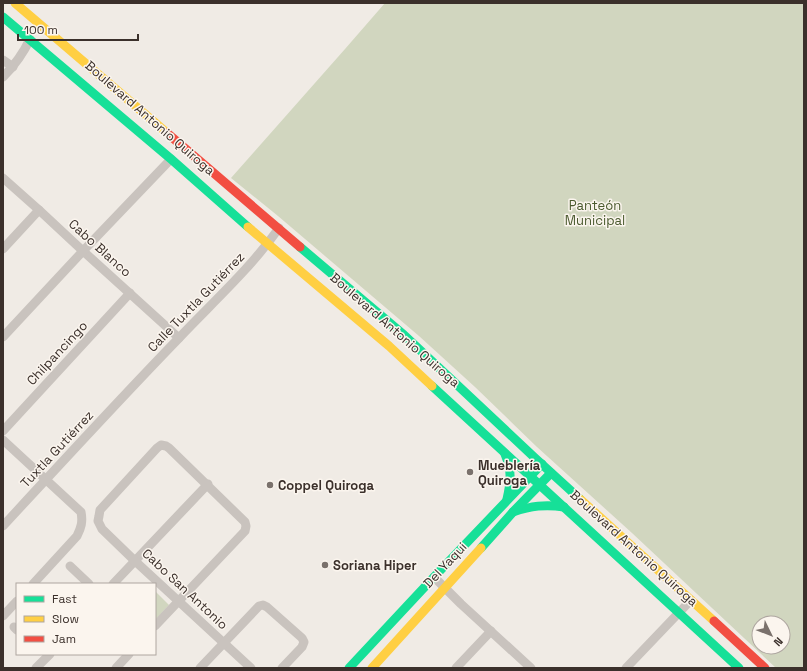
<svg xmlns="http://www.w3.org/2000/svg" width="807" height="671" font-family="'Space Grotesk',sans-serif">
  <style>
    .green { fill: #d1d6bf; fill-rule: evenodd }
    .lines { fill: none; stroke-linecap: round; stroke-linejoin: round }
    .street { stroke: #c9c3be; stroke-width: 9 }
    .fast { stroke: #16e098; stroke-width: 9 }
    .slow { stroke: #ffcf43; stroke-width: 9 }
    .jam { stroke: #f24e42; stroke-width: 9 }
    .poi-dot { fill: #7a716c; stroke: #fbf5ee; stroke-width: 1.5 }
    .labels { text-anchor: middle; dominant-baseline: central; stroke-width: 3; stroke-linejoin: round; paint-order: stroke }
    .street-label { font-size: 13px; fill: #3b302b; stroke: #fbf5ee }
    .park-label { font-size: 13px; fill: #4a5a2e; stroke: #fbf5ee }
    .poi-label { font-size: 13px; font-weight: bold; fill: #3b302b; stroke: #fbf5ee; text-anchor: start }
  </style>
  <rect width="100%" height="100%" fill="#f0ebe5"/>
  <g class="green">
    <path d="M 385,3 L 804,3 L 804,668 L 776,668 L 632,533 L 537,447 L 475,387 L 419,336 L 278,216 L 231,178 L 345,49 ZM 759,623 L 783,623 L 783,647 L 759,647 Z"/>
    <path d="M 155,591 L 169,605 L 155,620 Z"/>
  </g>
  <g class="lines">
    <g class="street">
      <path d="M 3,60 L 13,67"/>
      <path d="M 3,77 C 14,66 23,54 30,39"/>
      <path d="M 3,178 L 39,210 L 83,251 L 179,338"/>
      <path d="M 3,249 L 39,210"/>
      <path d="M 3,337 L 83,251 L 171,159"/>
      <path d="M 3,431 L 130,293"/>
      <path d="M 3,440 L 81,512 C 83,522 81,528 77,536 L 33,584"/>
      <path d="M 3,526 C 61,463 119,400 179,338 C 213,302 250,269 279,228"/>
      <path d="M 70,566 L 89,584"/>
      <path d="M 434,577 L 461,604 L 531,668"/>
      <path d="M 113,584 L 208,484"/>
      <path d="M 3,616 L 17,601"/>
      <path d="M 155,626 L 245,531 L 246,526 L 245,522 L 169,448 L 166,446 L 161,445 L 157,448 L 100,510 L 99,516 L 98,521 L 102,529 L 135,561 L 251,668"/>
      <path d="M 14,627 L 17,630"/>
      <path d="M 36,668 L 50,654"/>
      <path d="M 116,668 L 129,654"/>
      <path d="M 200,668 L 259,606 L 263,605 L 267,607 L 302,638 L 304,642 L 302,647 L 282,668"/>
      <path d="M 456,668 L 491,631"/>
      <path d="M 626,668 L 691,600"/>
    </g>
    <g class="fast">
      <path d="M 3,17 L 171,159 L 248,227"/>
      <path d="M 300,247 L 404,335 L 535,458 L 580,499"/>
      <path d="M 432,386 L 739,668"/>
      <path d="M 505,454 C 512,471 511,482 507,499"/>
      <path d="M 513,512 C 531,506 545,504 564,507"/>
      <path d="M 481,548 L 513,512 L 551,473"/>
      <path d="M 349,668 L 434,577 L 542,464"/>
    </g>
    <g class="slow">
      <path d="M 15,3 L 167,133"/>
      <path d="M 248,227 L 389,346 L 432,386"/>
      <path d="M 580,499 L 714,621"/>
      <path d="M 372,668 L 481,548"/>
    </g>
    <g class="jam">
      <path d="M 167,133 L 300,247"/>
      <path d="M 714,621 L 765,668"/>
    </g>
  </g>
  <g class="poi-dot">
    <circle cx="470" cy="472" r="4"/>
    <circle cx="270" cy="485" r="4"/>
    <circle cx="325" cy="565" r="4"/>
  </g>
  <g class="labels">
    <g class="street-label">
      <text transform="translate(150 118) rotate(41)">Boulevard Antonio Quiroga</text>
      <text transform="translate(100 248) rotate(42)">Cabo Blanco</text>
      <text transform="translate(196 302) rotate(-46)">Calle Tuxtla Gutiérrez</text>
      <text transform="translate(395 330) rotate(41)">Boulevard Antonio Quiroga</text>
      <text transform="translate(57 353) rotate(-47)">Chilpancingo</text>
      <text transform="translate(57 449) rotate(-47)">Tuxtla Gutiérrez</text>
      <text transform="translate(634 548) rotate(42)">Boulevard Antonio Quiroga</text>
      <text transform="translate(445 565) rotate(-47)">Del Yaqui</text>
      <text transform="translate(185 589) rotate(43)">Cabo San Antonio</text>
    </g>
    <g class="park-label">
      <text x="595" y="205">Panteón<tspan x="595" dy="15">Municipal</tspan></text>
    </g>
    <g class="poi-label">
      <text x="478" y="465">Mueblería<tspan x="478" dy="15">Quiroga</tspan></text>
      <text x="278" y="485">Coppel Quiroga</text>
      <text x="333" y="565">Soriana Hiper</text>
    </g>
  </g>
  <rect width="807" height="671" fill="none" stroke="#3b302b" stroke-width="8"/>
  <rect x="16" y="583" width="140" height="72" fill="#fbf5ee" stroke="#aea6a0"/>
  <rect x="24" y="596" width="20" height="6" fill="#16e098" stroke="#aea6a0"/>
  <text x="52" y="603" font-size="12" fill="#3b302b">Fast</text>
  <rect x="24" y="616" width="20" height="6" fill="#ffcf43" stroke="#aea6a0"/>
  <text x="52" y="623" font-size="12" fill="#3b302b">Slow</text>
  <rect x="24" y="636" width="20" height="6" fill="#f24e42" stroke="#aea6a0"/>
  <text x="52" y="643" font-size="12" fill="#3b302b">Jam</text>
  <g transform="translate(771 635) rotate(133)"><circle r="19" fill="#fbf5ee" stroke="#aea6a0"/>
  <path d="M0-3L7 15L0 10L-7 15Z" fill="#7a716c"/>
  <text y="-6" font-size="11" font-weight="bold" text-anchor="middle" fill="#3b302b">N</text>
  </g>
  <path d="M18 34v6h120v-6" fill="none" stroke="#3b302b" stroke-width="2"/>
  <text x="24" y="34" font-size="12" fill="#3b302b" stroke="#fbf5ee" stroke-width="3" paint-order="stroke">100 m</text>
</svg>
